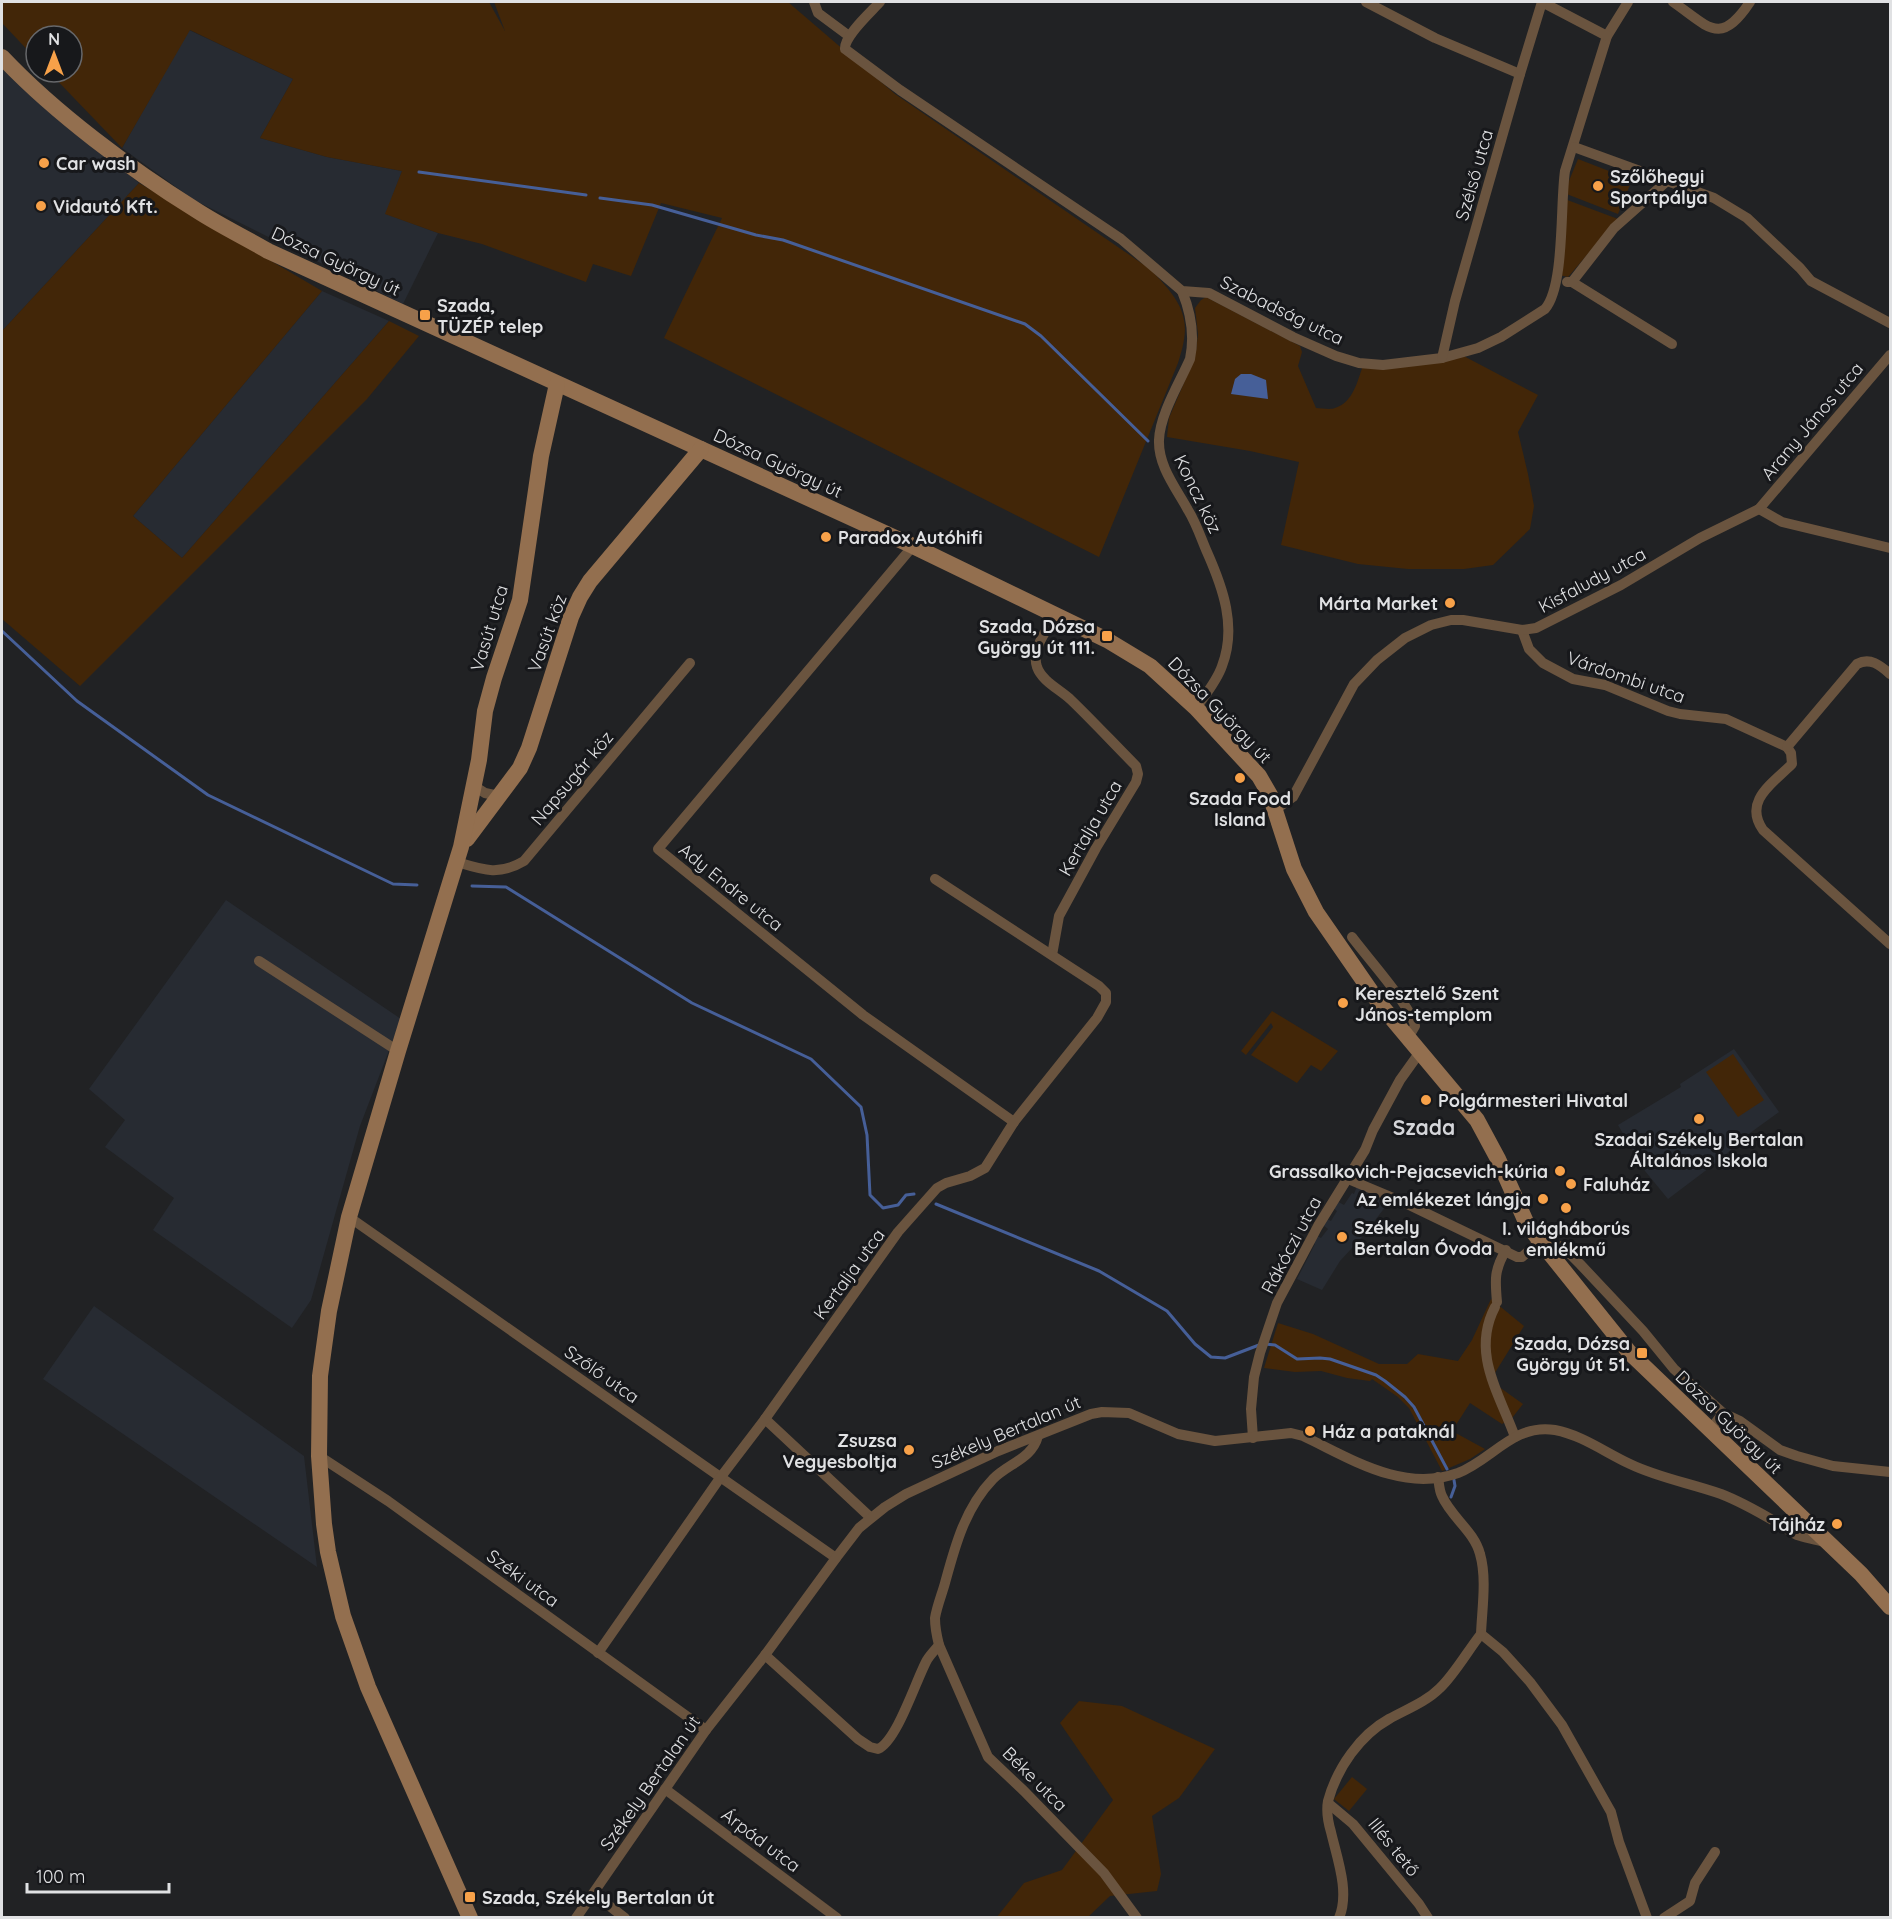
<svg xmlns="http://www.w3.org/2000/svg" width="1892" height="1919" font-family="Quicksand,sans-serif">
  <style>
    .built { fill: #272b32 }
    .green { fill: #422608 }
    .water { fill: #465f98 }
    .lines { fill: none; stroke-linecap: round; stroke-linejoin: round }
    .stream { stroke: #465f98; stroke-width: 3 }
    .street { stroke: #6a543f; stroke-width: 10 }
    .secondary { stroke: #936f4f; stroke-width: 16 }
    .poi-dot { fill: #f7a149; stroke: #17181b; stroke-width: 2 }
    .labels { text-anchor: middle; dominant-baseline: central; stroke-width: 6; stroke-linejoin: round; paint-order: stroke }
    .poi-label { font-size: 18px; font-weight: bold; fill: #e0e1e3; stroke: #17181b; text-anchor: start }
    .street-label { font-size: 18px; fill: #e0e1e3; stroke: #17181b }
    .quarter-label { font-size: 21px; font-weight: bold; fill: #d4d5d9; stroke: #17181b }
  </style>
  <rect width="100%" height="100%" fill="#212224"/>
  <g class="built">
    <path d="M 189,30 L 293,79 L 260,138 L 327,157 L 402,171 L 386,214 L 438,233 L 403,304 L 194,200 L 122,148 Z"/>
    <path d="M 2,64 L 84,139 L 139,183 L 2,331 Z"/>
    <path d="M 322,291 L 389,321 L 182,558 L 133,516 Z"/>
    <path d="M 226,900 L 401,1019 L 360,1126 L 311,1300 L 292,1328 L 153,1230 L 174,1198 L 105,1147 L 125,1120 L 89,1089 Z"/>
    <path d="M 1734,1049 L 1779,1112 L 1743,1138 L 1721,1159 L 1668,1199 L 1645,1171 L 1618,1125 L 1681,1087 L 1680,1084 Z"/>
    <path d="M 1357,1186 L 1389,1202 L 1363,1236 L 1340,1261 L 1322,1290 L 1297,1279 L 1315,1244 L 1313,1243 L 1317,1236 L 1321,1238 L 1328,1229 L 1323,1225 L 1327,1219 L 1331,1221 L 1337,1211 L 1333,1208 L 1337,1201 L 1344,1205 L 1352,1193 L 1354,1194 Z"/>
    <path d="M 94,1306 L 304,1456 L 317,1567 L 43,1379 Z"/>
  </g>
  <g class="green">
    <path d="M 2,2 L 489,2 L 505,31 L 494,2 L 788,2 L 895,94 L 1150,269 C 1163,283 1181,300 1184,320 C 1187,334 1182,350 1178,363 L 1099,557 L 664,338 L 722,218 L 661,203 L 631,276 L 593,264 L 586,282 L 482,244 L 438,233 L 385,214 L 402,171 L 327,157 L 260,138 L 293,79 L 190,30 L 122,148 L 49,72 L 72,72 L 72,36 L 36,36 L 36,59 L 2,23 Z"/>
    <path d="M 1578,159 L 1632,180 L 1618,214 L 1564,193 Z"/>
    <path d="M 139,183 L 322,291 L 133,516 L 182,558 L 389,321 L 419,336 L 367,399 L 80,686 L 2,619 L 2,331 Z"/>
    <path d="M 1562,198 L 1618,219 L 1568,277 L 1559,275 Z"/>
    <path d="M 1206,297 L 1300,346 L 1302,352 L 1298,366 L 1316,408 C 1321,408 1330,410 1335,408 C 1353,403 1358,380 1363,365 L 1456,352 L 1538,395 L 1518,432 L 1528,474 L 1534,506 L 1530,529 L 1493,565 L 1464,569 L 1408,569 L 1358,564 L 1281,545 L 1299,462 L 1250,451 L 1167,437 L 1169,418 L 1192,364 L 1196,351 L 1198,334 L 1195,308 L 1201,300 Z"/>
    <path d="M 1272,1011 L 1338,1051 L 1321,1071 L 1311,1065 L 1297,1083 L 1251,1055 L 1273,1027 L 1271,1023 L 1246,1055 L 1241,1051 Z"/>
    <path d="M 1733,1054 L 1764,1100 L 1738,1117 L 1706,1072 Z"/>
    <path d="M 1491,1299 L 1524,1326 L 1493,1376 L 1495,1384 L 1523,1404 L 1512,1418 L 1502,1424 L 1470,1403 L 1452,1431 L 1485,1449 L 1470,1459 L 1442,1471 L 1409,1408 L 1398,1397 L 1372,1379 L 1370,1381 L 1347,1378 L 1321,1371 L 1295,1372 L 1264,1368 L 1278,1323 L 1313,1334 L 1379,1364 L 1407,1364 L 1418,1354 L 1458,1361 L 1472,1340 Z"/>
    <path d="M 1079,1701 L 1122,1706 L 1215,1749 L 1179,1798 L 1152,1816 L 1161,1874 L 1157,1891 L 1110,1896 L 1088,1917 L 996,1918 L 1024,1883 L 1062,1870 L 1113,1800 L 1060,1723 Z"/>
    <path d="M 1352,1777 L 1367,1789 L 1349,1811 L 1334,1799 Z"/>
  </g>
  <path class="water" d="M 1241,374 L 1251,374 L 1266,380 L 1268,399 L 1231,394 L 1235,379 Z"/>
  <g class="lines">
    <g class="stream">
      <path d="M 419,172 L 586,195"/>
      <path d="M 600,198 L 652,205 L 756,235 L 783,240 L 1025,324 L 1041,336 L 1148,441"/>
      <path d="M 2,631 L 77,701 L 208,795 L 393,884 L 417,885"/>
      <path d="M 472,886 L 506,887 L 692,1003 L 811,1059 L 861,1107 L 867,1135 L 870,1195 L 883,1208 L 898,1205 L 906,1195 L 914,1194"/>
      <path d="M 936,1204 L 1099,1271 L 1167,1311 L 1195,1344 L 1211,1357 L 1225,1358 L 1259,1345"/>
      <path d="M 1266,1344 L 1275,1345 L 1297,1359 L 1320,1358 L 1330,1359 L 1376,1375 L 1385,1381 L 1405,1397 L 1414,1407 L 1447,1469"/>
      <path d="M 1451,1497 L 1455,1486 L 1454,1480"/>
    </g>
    <g class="street">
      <path d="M 814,2 L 818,13 L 849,36"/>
      <path d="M 880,2 C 871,12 844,36 845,49 L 900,90 L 1121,239 L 1182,291 L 1209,293 L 1293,337 L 1336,356 L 1359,363 L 1383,365 L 1442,358 L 1478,348 L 1501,337 L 1545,309 C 1565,286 1560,204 1565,171 L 1607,36 L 1628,2"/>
      <path d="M 1366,2 L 1435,38 L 1520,74"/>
      <path d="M 1542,2 L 1607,36"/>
      <path d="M 1673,2 C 1709,27 1720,47 1750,2"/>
      <path d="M 1574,147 L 1714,198 L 1747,218 L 1800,268 L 1811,281 L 1890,323"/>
      <path d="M 1567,282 L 1572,282 L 1672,344"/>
      <path d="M 1572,282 L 1614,228 L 1667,181"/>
      <path d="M 1182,291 C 1191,313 1195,335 1190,359 C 1180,382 1160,414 1159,440 C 1158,466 1176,488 1188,510 C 1196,523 1201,538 1207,552 C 1223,588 1237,627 1222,666 C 1217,681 1205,695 1196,708"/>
      <path d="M 1442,358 L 1455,301 L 1520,74 L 1542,2"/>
      <path d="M 1759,509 L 1782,522 L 1890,548"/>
      <path d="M 913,546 L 658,849 L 863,1015 L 1014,1122"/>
      <path d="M 1522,630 L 1529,649 L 1543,663 L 1573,679 L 1605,685 L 1668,711 L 1680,714 L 1726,719 L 1787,747 L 1791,753 L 1792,764 C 1772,784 1743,801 1763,830 L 1890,944"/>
      <path d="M 1787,747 L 1857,664 C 1870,657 1880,665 1890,674"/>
      <path d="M 474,786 L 485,793 L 499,796"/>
      <path d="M 1275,810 L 1293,797 L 1354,684 L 1377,660 L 1405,638 L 1431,625 L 1451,620 L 1463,620 L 1522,630 L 1536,628 L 1621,585 L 1700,538 L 1759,509 L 1890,355"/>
      <path d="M 457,862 C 483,870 499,876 524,861 L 690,663"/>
      <path d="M 1352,937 C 1366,956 1411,1006 1415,1026 L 1408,1038"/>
      <path d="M 1052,955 L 1059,916 L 1096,848 L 1136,782 L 1138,774 L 1136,766 C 1114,744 1093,721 1070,699 C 1059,689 1042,681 1037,667 C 1031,648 1047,630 1056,615"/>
      <path d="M 259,961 L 398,1051"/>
      <path d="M 1348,1179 L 1403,1202 L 1517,1257 L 1522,1257 L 1540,1241"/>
      <path d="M 349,1217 L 836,1558"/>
      <path d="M 1551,1256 L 1562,1246 L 1580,1264 L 1643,1331 L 1674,1369 L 1723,1413"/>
      <path d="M 1497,1302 C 1495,1280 1494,1270 1506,1250"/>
      <path d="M 1495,1307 C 1471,1353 1499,1393 1515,1437"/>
      <path d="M 765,1419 L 870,1517"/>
      <path d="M 1710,1430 L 1723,1413 L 1740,1421 L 1780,1450 L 1797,1456 L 1833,1466 L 1890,1472"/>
      <path d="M 1038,1436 C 1032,1459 1009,1463 993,1479 C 965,1508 955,1546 945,1583 C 942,1594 937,1606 935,1618 C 935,1627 937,1637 939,1645 L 988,1757 L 1024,1791 L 1104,1873 L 1137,1918"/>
      <path d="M 1253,1438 L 1251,1409 L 1254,1377 L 1260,1353 L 1277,1303 L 1318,1226 L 1365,1150 L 1373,1130 L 1400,1080 L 1420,1052"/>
      <path d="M 319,1456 L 388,1501 L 706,1730"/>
      <path d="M 1438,1477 C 1439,1483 1439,1490 1442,1496 C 1451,1517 1474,1531 1480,1554 C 1487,1578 1482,1609 1481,1634 L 1503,1652 L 1530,1682 L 1562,1725 L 1611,1812 L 1619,1842 L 1647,1918"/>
      <path d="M 598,1653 L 720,1478 L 765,1419 L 898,1232 L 937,1188 L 946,1183 L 970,1176 L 985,1168 L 1014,1122 L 1097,1018 L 1106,1002 L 1106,993 L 1099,986 L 935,879"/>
      <path d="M 765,1655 L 858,1739 L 870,1747 L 878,1749 C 897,1741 916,1680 927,1660 C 930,1655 935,1650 939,1645"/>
      <path d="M 665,1789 L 837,1918"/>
      <path d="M 1328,1803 L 1353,1824 L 1419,1904 L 1428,1918"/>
      <path d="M 594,1894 L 625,1918"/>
      <path d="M 576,1918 L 706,1730 L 765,1655 L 836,1558 L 859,1528 L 885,1507 L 906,1494 L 998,1451 L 1091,1414 L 1102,1412 L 1129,1413 L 1178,1434 L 1215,1441 L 1291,1433 L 1303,1436 C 1350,1458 1402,1493 1458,1473 C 1492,1460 1514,1423 1555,1430 C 1582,1435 1606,1453 1630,1464 C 1659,1478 1690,1483 1721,1494 C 1739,1501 1757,1511 1774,1521 C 1781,1525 1789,1531 1797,1535 C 1806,1538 1815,1539 1824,1542"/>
      <path d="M 1339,1918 C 1350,1892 1337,1858 1331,1832 C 1328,1822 1326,1812 1328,1801 C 1337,1768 1360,1735 1389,1719 C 1407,1709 1426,1702 1440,1688 C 1454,1675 1469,1649 1481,1634"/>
      <path d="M 1664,1918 L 1690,1901 L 1695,1883 L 1715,1852"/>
    </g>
    <g class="secondary">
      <path d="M 2,57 C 55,113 130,169 196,210 C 219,225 244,237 268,251 L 913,546 L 1107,640 L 1150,666 L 1196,708 L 1259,776 L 1270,795 L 1294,869 L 1316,912 L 1379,1003 L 1477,1120 L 1498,1159 L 1526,1222 L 1540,1241 L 1629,1352 L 1861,1574 L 1890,1607"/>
      <path d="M 467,839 L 520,768 L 529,748 L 571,617 L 580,597 L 590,581 L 701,449"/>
      <path d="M 470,1918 L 368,1687 L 343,1616 L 328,1552 L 324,1524 L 319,1456 L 320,1376 L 329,1311 L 349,1217 L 398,1051 L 461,847 L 479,760 L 485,711 L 494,678 L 520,600 L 541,456 L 557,384"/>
    </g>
  </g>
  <g class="poi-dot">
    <circle cx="44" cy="163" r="6"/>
    <circle cx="1598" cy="186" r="6"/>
    <circle cx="41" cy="206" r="6"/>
    <rect x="419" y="309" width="12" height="12" rx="3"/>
    <circle cx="826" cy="537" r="6"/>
    <circle cx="1450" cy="603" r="6"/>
    <rect x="1101" y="630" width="12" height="12" rx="3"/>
    <circle cx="1240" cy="778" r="6"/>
    <circle cx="1343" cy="1003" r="6"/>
    <circle cx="1426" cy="1100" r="6"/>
    <circle cx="1699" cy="1119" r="6"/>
    <circle cx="1560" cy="1171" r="6"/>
    <circle cx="1571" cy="1184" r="6"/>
    <circle cx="1543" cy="1199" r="6"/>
    <circle cx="1566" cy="1208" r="6"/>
    <circle cx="1342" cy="1237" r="6"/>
    <rect x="1636" y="1347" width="12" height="12" rx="3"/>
    <circle cx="1310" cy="1431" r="6"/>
    <circle cx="909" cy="1450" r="6"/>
    <circle cx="1837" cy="1524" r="6"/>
    <rect x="464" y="1891" width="12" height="12" rx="3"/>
  </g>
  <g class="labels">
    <g class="poi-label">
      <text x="56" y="163">Car wash</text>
      <text x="1610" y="176">Szőlőhegyi<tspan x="1610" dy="21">Sportpálya</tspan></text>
      <text x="53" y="206">Vidautó Kft.</text>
      <text x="437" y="305">Szada,<tspan x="437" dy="21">TÜZÉP telep</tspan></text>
      <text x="838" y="537">Paradox Autóhifi</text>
      <text x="1438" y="603" text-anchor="end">Márta Market</text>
      <text x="1095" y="626" text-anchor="end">Szada, Dózsa<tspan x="1095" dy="21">György út 111.</tspan></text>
      <text x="1240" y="798" text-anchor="middle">Szada Food<tspan x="1240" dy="21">Island</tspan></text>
      <text x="1355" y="993">Keresztelő Szent<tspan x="1355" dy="21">János-templom</tspan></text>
      <text x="1438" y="1100">Polgármesteri Hivatal</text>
      <text x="1699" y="1139" text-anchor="middle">Szadai Székely Bertalan<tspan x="1699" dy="21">Általános Iskola</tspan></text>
      <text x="1548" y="1171" text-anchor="end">Grassalkovich-Pejacsevich-kúria</text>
      <text x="1583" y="1184">Faluház</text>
      <text x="1531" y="1199" text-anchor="end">Az emlékezet lángja</text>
      <text x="1354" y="1227">Székely<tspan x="1354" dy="21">Bertalan Óvoda</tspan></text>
      <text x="1566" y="1228" text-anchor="middle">I. világháborús<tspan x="1566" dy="21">emlékmű</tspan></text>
      <text x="1630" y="1343" text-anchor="end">Szada, Dózsa<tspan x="1630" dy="21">György út 51.</tspan></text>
      <text x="1322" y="1431">Ház a pataknál</text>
      <text x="897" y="1440" text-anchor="end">Zsuzsa<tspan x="897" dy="21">Vegyesboltja</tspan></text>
      <text x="1825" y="1524" text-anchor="end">Tájház</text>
      <text x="482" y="1897">Szada, Székely Bertalan út</text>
    </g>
    <g class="street-label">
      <text transform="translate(1474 175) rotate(-74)">Szélső utca</text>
      <text transform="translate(336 261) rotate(25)">Dózsa György út</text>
      <text transform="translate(1282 310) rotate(26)">Szabadság utca</text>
      <text transform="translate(1812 421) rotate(-50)">Arany János utca</text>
      <text transform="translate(778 463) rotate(25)">Dózsa György út</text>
      <text transform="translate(1198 494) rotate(64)">Koncz köz</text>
      <text transform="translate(1592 580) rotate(-28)">Kisfaludy utca</text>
      <text transform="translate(489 628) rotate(-73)">Vasút utca</text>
      <text transform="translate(547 633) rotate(-70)">Vasút köz</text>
      <text transform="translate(1626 677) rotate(19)">Várdombi utca</text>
      <text transform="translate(1220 710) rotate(46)">Dózsa György út</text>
      <text transform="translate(572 778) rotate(-50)">Napsugár köz</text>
      <text transform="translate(1090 828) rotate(-60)">Kertalja utca</text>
      <text transform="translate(731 887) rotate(39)">Ady Endre utca</text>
      <text transform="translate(1291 1245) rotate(-62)">Rákóczi utca</text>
      <text transform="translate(849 1274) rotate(-54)">Kertalja utca</text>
      <text transform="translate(602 1374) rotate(35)">Szőlő utca</text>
      <text transform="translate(1729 1422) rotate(44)">Dózsa György út</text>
      <text transform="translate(1006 1432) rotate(-23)">Székely Bertalan út</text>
      <text transform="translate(523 1578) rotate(36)">Széki utca</text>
      <text transform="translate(1035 1779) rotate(45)">Béke utca</text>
      <text transform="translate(650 1783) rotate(-55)">Székely Bertalan út</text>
      <text transform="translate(761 1840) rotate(37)">Árpád utca</text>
      <text transform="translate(1394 1847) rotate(51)">Illés tető</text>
    </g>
    <g class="quarter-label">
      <text x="1424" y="1127">Szada</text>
    </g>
  </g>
  <rect width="1892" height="1919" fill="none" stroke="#e0e1e3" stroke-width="6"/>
  <g transform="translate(54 54)"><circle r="28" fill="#17181b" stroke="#67686b" stroke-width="1.5"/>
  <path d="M0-4.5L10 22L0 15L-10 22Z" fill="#f7a149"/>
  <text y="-9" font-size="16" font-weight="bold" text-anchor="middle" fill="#e0e1e3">N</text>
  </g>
  <path d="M27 1883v9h142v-9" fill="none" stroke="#e0e1e3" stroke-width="3"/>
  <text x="36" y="1883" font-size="18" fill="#e0e1e3" stroke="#17181b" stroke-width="4.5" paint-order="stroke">100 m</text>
</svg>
